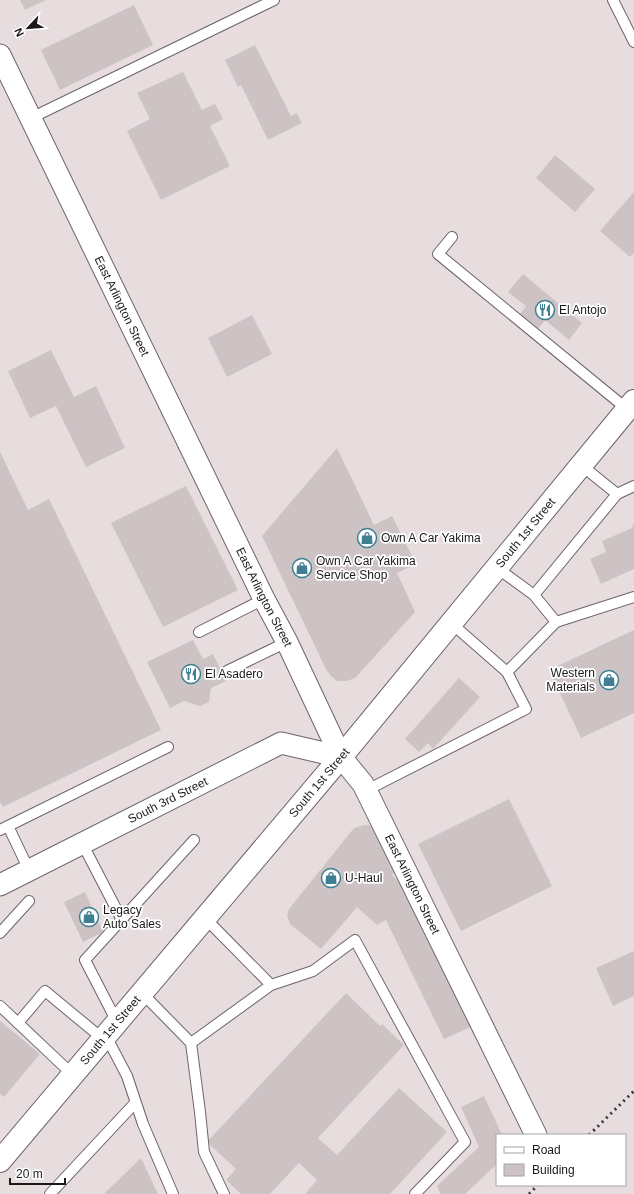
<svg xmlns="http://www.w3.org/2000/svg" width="634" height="1194" font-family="Arial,sans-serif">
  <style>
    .building { fill: #cdc3c4 }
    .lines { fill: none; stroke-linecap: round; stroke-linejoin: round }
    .service-casing { stroke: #6d6465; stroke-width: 12 }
    .minor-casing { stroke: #6d6465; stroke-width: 23 }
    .secondary-casing { stroke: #6d6465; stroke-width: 24 }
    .service { stroke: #fff; stroke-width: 10 }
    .minor { stroke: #fff; stroke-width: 21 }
    .secondary { stroke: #fff; stroke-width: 22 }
    .rail { stroke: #3c3838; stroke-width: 3; stroke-dasharray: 2 4; stroke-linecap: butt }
    .labels { text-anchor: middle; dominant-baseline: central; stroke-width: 3.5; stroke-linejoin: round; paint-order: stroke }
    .street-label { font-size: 12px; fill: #1b1818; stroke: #fff }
    .poi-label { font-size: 12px; fill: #1b1818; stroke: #fff; text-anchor: start }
  </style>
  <rect width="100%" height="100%" fill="#e7dddf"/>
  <g class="building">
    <path d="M 20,0 L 46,0 L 25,10 Z"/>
    <path d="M 134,5 L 153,45 L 60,90 L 41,50 Z"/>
    <path d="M 255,45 L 291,116 L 297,113 L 302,123 L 268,140 L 241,85 L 238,87 L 225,60 Z"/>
    <path d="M 183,72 L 202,110 L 215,104 L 223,119 L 210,126 L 230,166 L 161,200 L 127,131 L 150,119 L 137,93 Z"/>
    <path d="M 555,155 L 595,189 L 575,212 L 536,178 Z"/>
    <path d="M 634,192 L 634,253 L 630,257 L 600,231 Z"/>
    <path d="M 523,274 L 582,323 L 569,340 L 545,320 L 538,329 L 520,314 L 526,306 L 508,292 Z"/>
    <path d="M 252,315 L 272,354 L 227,377 L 208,338 Z"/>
    <path d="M 51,350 L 74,397 L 96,386 L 125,448 L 86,467 L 56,406 L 30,418 L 8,371 Z"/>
    <path d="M 337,448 L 374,525 L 392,516 L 416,564 L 397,573 L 415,612 L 355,678 L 347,681 L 337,681 L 331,676 L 326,669 L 262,536 Z"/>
    <path d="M 0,452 L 28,510 L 49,499 L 161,730 L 3,807 L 0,802 Z"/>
    <path d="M 186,486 L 238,590 L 163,627 L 111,523 Z"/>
    <path d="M 634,522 L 634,569 L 601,584 L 590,559 L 606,552 L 602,541 L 632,528 Z"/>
    <path d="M 634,630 L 634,713 L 581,738 L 549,670 Z"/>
    <path d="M 193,640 L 203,659 L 213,654 L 226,681 L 211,688 L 209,702 L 200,706 L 184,701 L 170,708 L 147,662 Z"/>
    <path d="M 459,678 L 480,697 L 433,749 L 428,743 L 419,752 L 405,739 Z"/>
    <path d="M 509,799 L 552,886 L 461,931 L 418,844 Z"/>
    <path d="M 364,825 L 369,825 L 375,828 L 397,870 L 392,875 L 409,891 L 473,1026 L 444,1039 L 386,920 L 377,925 L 357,907 L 321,949 L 290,924 L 287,915 L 289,909 L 354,828 Z"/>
    <path d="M 85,892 L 103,932 L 83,942 L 64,902 Z"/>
    <path d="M 634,951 L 634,996 L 613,1006 L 596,968 Z"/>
    <path d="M 346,993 L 380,1026 L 382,1024 L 404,1045 L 318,1138 L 337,1155 L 399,1088 L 447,1132 L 390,1194 L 305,1194 L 317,1180 L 299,1163 L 270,1194 L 241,1194 L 226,1180 L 236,1169 L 207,1142 Z"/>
    <path d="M 0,1021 L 40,1054 L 4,1097 L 0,1094 Z"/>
    <path d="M 484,1096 L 502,1135 L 497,1135 L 497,1164 L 465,1194 L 439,1194 L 440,1193 L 437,1186 L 479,1147 L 461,1107 Z"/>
    <path d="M 141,1158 L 158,1194 L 104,1194 Z"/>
  </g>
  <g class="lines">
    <g class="service-casing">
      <g id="service">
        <path d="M 613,0 L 634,42"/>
        <path d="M 31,118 L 274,0"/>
        <path d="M 452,237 L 438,254 L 627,409"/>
        <path d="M 581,465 L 617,494 L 634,486"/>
        <path d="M 497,568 L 534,595 L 617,494"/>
        <path d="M 556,622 L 634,597"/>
        <path d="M 451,623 L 507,672 L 556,622 L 534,595"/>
        <path d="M 199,632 L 264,599"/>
        <path d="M 227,671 L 287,642"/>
        <path d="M 367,790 L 526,709 L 507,672"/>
        <path d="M 8,826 L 29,870"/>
        <path d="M 0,830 L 168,747"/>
        <path d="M 82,843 L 122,920"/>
        <path d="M 205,918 L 271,985"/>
        <path d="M 0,933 L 29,901"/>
        <path d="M 142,993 L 191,1043 L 271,985 L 313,971 L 355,940 L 465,1142 L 415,1194"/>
        <path d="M 0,1006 L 73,1075"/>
        <path d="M 117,1022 L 85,960 L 194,840"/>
        <path d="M 18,1023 L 45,991 L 103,1039"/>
        <path d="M 106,1036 L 127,1076 L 143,1124 L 173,1194"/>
        <path d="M 191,1043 L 200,1112 L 204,1152 L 224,1194"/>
        <path d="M 50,1194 L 135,1103"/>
      </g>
    </g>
    <g class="minor-casing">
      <g id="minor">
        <path id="s1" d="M 0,55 L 264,599 L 287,642 L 341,757 L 363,784 L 536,1135"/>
        <path id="s2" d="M 0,885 L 281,743 L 341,757"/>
      </g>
    </g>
    <g class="secondary-casing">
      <g id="secondary">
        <path id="s3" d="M 0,1161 L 341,757 L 634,401"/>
      </g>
    </g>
    <use href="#service" class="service"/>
    <use href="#minor" class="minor"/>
    <use href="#secondary" class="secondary"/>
    <g class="rail">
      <path d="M 589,1135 L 634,1091"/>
      <path d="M 529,1194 L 538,1185"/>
    </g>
  </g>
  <defs>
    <g id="restaurant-ring" transform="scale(1)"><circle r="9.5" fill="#fff" stroke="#3e7f92" stroke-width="1.5"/><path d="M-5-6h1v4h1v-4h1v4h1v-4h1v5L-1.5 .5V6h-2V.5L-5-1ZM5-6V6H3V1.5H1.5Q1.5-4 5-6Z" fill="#3e7f92"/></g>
    <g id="shop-ring" transform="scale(1)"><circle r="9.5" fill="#fff" stroke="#3e7f92" stroke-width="1.5"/><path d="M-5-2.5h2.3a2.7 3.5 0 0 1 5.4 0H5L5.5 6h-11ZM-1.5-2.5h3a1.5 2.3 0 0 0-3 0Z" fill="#3e7f92"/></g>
  </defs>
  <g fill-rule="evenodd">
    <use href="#restaurant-ring" x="545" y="310"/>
    <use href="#shop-ring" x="367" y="538"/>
    <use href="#shop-ring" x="302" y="568"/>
    <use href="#restaurant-ring" x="191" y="674"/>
    <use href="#shop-ring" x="609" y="680"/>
    <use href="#shop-ring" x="331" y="878"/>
    <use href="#shop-ring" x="89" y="917"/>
  </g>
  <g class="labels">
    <g class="street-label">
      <text stroke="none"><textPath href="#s1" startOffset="279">East Arlington Street</textPath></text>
      <text stroke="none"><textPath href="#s3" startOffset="819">South 1st Street</textPath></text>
      <text stroke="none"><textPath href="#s1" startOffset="603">East Arlington Street</textPath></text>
      <text stroke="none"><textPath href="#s3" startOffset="495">South 1st Street</textPath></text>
      <text stroke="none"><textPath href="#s2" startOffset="188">South 3rd Street</textPath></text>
      <text stroke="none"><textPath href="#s1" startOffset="927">East Arlington Street</textPath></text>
      <text stroke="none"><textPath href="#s3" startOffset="171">South 1st Street</textPath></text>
    </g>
    <g class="poi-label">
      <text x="559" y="310">El Antojo</text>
      <text x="381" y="538">Own A Car Yakima</text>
      <text x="316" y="561">Own A Car Yakima<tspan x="316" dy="14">Service Shop</tspan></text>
      <text x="595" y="673" text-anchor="end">Western<tspan x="595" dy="14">Materials</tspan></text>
      <text x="205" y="674">El Asadero</text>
      <text x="345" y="878">U-Haul</text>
      <text x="103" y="910">Legacy<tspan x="103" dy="14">Auto Sales</tspan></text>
    </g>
  </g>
  <rect x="496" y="1134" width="130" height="52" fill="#ffffff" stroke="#a4a3a3"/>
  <rect x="504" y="1147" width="20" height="6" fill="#ffffff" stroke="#a4a3a3"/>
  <text x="532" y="1154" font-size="12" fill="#1b1818">Road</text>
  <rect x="504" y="1164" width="20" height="12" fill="#cdc3c4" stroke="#a4a3a3"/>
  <text x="532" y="1174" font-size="12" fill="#1b1818">Building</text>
  <g transform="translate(28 28) rotate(244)" stroke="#ffffff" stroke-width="3" paint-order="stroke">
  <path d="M0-3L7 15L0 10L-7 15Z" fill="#1b1818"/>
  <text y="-6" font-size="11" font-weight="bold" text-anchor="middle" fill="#1b1818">N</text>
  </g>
  <path d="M10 1178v6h55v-6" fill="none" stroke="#1b1818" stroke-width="2"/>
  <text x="16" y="1178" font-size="12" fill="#1b1818" stroke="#ffffff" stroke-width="3" paint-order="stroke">20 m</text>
</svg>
